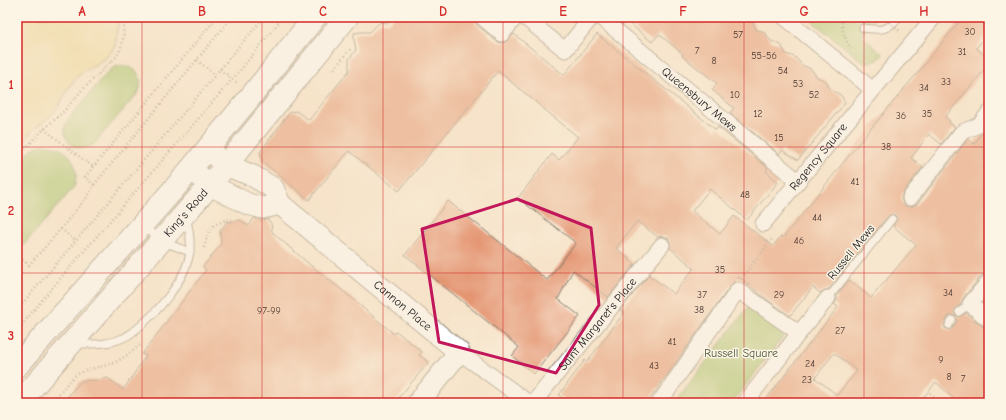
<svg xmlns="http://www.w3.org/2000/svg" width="1006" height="420" font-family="'Comic Neue',sans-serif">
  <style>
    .green { fill: #a4c36b; stroke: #607044 }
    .sand { fill: #eeda9e; stroke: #857b5d }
    .building { fill: #e49572; fill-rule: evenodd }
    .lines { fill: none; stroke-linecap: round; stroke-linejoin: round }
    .lane-casing { stroke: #898072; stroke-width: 9 }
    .street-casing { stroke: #898072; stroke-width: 17 }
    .secondary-casing { stroke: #898072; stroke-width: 23 }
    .primary-casing { stroke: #898072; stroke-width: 24 }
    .path { stroke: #898072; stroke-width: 2.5; stroke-dasharray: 1 3; stroke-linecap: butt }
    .lane { stroke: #fff; stroke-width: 7 }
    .street { stroke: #fff; stroke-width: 15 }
    .secondary { stroke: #fff; stroke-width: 21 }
    .primary { stroke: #fff; stroke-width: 22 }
    .path-bridge { stroke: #898072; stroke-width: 2.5; stroke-dasharray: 1 3; stroke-linecap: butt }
    .marked { fill: none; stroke: #c2185b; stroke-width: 3; stroke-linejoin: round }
    .grid { fill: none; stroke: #d62828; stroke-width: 1; stroke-opacity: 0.55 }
    .labels { text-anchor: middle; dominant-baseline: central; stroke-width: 3; stroke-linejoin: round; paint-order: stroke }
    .number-label { font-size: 10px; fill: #4e3a32 }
    .street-label { font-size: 12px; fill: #1c1c1c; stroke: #fcf5e5 }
    .park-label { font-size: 12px; fill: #4c5638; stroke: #fcf5e5 }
    .neatline { fill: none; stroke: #d62828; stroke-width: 1.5 }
    .grid-label { font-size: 13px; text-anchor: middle; font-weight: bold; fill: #d62828 }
  </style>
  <rect width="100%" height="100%" fill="#fcf5e5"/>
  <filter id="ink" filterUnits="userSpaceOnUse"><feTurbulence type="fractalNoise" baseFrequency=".025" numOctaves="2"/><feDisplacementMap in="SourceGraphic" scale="8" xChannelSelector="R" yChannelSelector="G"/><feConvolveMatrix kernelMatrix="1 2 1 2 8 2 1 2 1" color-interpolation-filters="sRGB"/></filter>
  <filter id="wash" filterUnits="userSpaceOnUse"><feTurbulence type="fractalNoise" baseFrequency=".012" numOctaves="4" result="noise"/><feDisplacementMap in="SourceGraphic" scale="16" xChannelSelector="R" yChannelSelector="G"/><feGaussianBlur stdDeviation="0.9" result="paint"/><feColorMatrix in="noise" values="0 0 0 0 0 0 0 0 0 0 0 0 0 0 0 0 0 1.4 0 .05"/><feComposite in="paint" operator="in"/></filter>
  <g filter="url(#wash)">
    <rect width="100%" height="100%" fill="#f6e3c9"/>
    <g class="green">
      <path d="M 807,17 L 876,17 L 861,36 L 883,54 L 878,60 L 864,63 Z"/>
      <path d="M 119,66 C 135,64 146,78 138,93 L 93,145 C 74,156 56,136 69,118 L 109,71 L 115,67 Z"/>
      <path d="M 46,145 C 70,147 81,166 74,187 L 22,247 L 17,250 L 17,167 L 32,149 L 38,146 Z"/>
      <path d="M 749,306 L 785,334 L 732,403 L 674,403 Z"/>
    </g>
    <path class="sand" d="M 17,17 L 121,17 C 119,21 118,25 117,29 C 116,36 117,43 113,49 C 106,62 90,65 79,75 C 68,85 64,100 54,112 C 48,119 42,123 35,128 C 29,134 23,142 17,149 Z"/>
    <g id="blocks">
      <g class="building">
        <path d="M 394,17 L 473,17 L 474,20 L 476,24 L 496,41 L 501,43 L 505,42 L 514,34 L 564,75 L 597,34 L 716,130 L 718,127 L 768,168 L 766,171 L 778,182 L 747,220 L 710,189 L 692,211 L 720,234 L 734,216 L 773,246 L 781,236 L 783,238 L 863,138 L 919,71 L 963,17 L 989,17 L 989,32 L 976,48 L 989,59 L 989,64 L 945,117 L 950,121 L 949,122 L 955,127 L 941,144 L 929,134 L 911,158 L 923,167 L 903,192 L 901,197 L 902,202 L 904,205 L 908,207 L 913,206 L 917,204 L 968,139 L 969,139 L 974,144 L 982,133 L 989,127 L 989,272 L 986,273 L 982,275 L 963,298 L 961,304 L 956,308 L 954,312 L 955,315 L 959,317 L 966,313 L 983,327 L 989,329 L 989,403 L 958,403 L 936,382 L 919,403 L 763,403 L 838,307 L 834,304 L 837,300 L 837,295 L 849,280 L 871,298 L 916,245 L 893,226 L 897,219 L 895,215 L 892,214 L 888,216 L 829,289 L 825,290 L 820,293 L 813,287 L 790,316 L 765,298 L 739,277 L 731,285 L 647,403 L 569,403 L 559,395 L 585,360 L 587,362 L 624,313 L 620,310 L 649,275 L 674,294 L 694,268 L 670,248 L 670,242 L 668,238 L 663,236 L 658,237 L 637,221 L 616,248 L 627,257 L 627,258 L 635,264 L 608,297 L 573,270 L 558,299 L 580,316 L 534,374 L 512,356 L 519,347 L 405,255 L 448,201 L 547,280 L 576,243 L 518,198 L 552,154 L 559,160 L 578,137 L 498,71 L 399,191 L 349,151 L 309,200 L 262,161 L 260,152 L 290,112 L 296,111 L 309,120 L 349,71 L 349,59 L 356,50 L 354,40 L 354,33 L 362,32 L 370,32 L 380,22 L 389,23 ZM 950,315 L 955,316 L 957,320 L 953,328 L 949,330 L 945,328 L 944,325 L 948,317 ZM 834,353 L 857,371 L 837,395 L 815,378 Z"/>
        <path d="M 622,17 L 748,17 L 752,21 L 756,30 L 762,31 L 765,33 L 771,41 L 777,43 L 781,45 L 786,54 L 795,57 L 802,65 L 811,69 L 817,77 L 826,81 L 831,90 L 841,95 L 845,103 L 798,160 L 782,150 L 779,154 L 730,113 L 734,108 L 712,90 L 717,83 L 682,56 L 683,54 L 659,34 L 652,42 Z"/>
        <path d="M 254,218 L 260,220 L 267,219 L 271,223 L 272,232 L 309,264 L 358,303 L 362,307 L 394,334 L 396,331 L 422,352 L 419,355 L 429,362 L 394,403 L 62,403 L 81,381 L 100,380 L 101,379 L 108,378 L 123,390 L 146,356 L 142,354 L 206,270 L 203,267 L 221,244 L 220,231 L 227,222 L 240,220 L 249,226 Z"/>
      </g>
    </g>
  </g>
  <g filter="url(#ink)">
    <use href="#blocks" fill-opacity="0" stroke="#898072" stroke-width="1"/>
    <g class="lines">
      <g class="lane-casing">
        <g id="lane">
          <path d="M 863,28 C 881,30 886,32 899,17"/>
          <path d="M 144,226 L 161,241 L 190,252"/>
          <path d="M 828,298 L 892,219"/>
          <path d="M 959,312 L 970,304"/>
          <path d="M 949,325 L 952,320"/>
          <path d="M 77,344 C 93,344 108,345 123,338 C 126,337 130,334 133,332 C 155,315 187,280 190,251 C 191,239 189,228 186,217"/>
        </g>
      </g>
      <g class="street-casing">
        <g id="street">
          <path d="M 482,17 L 502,34 L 516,17"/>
          <path d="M 524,17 L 565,50 L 592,17"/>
          <path id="s1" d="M 600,17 L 798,181"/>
          <path d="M 784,17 L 873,90 L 934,17"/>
          <path d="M 910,198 L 962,132 L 979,125 L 989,113"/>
          <path id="s2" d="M 763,224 L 873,90"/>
          <path d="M 989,281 L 970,304 L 989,320"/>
          <path d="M 459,352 L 529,403"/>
          <path id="s3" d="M 533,403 L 662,245"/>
          <path d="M 659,403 L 738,290 L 799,333"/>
          <path d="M 745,403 L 799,333 L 828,298"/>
        </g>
      </g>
      <g class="secondary-casing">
        <g id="secondary">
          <path id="s4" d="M 207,149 L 226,165 L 253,176 L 273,188 L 280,204 L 459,352 L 418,403"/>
          <path d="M 191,169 L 210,185 L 248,204 L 263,208 L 280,204"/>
        </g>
      </g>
      <g class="primary-casing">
        <g id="primary">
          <path d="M 17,366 L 180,182 L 252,95 L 315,17"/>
          <path id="s5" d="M 19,403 L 210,185 L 347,17"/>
        </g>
      </g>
      <g class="path">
        <path d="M 842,18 C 841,29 845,39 851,49"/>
        <path d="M 197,60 L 215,75"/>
        <path d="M 220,69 L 237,83"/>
        <path d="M 331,71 L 335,68 L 352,47"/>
        <path d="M 44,129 L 93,167"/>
        <path d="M 17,157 L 44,129 L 64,111 L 81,91 L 118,55 C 120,50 122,45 123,40 C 124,32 123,24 126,17"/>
        <path d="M 94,185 L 85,177 L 217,17"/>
        <path d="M 61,229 L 76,241"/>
        <path d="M 204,248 C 210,226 210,224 232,219"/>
        <path d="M 17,262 L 20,258 L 29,265 L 53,238 L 87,197 L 94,185 L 232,17"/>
        <path d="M 744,275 L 772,239"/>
        <path d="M 17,310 L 112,198 L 264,17"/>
        <path d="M 17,332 L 20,327 L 47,294 L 242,68 L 283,17"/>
        <path d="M 930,393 L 941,403"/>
        <path d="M 51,403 L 73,377 C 84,369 98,368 111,364 C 122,360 131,352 140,345"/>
      </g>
      <use href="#lane" class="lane"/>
      <use href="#street" class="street"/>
      <use href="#secondary" class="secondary"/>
      <use href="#primary" class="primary"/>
      <path class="path-bridge" d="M 883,17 L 901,32"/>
    </g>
  </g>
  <path d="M0 0H1006V420H0ZM 517,199 L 591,228 L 599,305 L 556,373 L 439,342 L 422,229 Z" fill="#f6e3c9" fill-opacity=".55" fill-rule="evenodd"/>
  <path class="marked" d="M 517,199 L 591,228 L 599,305 L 556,373 L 439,342 L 422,229 Z"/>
  <path class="grid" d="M 142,17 L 142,403M 262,17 L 262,403M 383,17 L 383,403M 503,17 L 503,403M 623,17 L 623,403M 744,17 L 744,403M 864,17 L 864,403M 17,147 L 989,147M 17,273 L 989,273"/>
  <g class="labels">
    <g class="number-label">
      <text x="970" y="32">30</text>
      <text x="738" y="35">57</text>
      <text x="697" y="51">7</text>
      <text x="962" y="52">31</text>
      <text x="764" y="56">55-56</text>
      <text x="714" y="61">8</text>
      <text x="783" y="71">54</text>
      <text x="946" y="82">33</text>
      <text x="798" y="84">53</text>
      <text x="924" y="88">34</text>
      <text x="735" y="95">10</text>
      <text x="814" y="95">52</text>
      <text x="758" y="114">12</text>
      <text x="927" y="114">35</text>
      <text x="901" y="116">36</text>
      <text x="779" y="138">15</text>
      <text x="886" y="147">38</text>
      <text x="855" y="182">41</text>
      <text x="745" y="195">48</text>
      <text x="817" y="218">44</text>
      <text x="799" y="241">46</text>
      <text x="720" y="270">35</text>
      <text x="948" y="293">34</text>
      <text x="702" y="295">37</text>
      <text x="779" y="295">29</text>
      <text x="699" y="310">38</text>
      <text x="269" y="311">97-99</text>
      <text x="840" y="331">27</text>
      <text x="672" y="342">41</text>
      <text x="941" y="360">9</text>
      <text x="810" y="364">24</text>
      <text x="654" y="366">43</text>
      <text x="949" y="377">8</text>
      <text x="963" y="379">7</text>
      <text x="807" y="380">23</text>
    </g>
    <g class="street-label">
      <text stroke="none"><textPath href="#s1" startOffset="129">Queensbury Mews</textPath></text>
      <text stroke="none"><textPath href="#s2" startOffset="87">Regency Square</textPath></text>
      <text stroke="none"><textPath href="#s5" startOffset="253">King's Road</textPath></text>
      <text transform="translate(851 252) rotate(-51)">Russell Mews</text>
      <text stroke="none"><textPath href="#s4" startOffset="254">Cannon Place</textPath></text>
      <text stroke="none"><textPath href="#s3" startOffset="102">Saint Margaret's Place</textPath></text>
    </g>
    <g class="park-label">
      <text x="741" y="353">Russell Square</text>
    </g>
  </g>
  <rect width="1006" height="420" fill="none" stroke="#fcf5e5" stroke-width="44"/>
  <rect x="22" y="22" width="962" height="376" class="neatline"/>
  <g class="grid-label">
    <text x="82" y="16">A</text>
    <text x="202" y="16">B</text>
    <text x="323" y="16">C</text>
    <text x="443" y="16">D</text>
    <text x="563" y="16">E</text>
    <text x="683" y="16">F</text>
    <text x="804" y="16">G</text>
    <text x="924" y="16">H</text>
    <text x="11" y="89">1</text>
    <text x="11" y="215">2</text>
    <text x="11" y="340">3</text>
  </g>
</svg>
